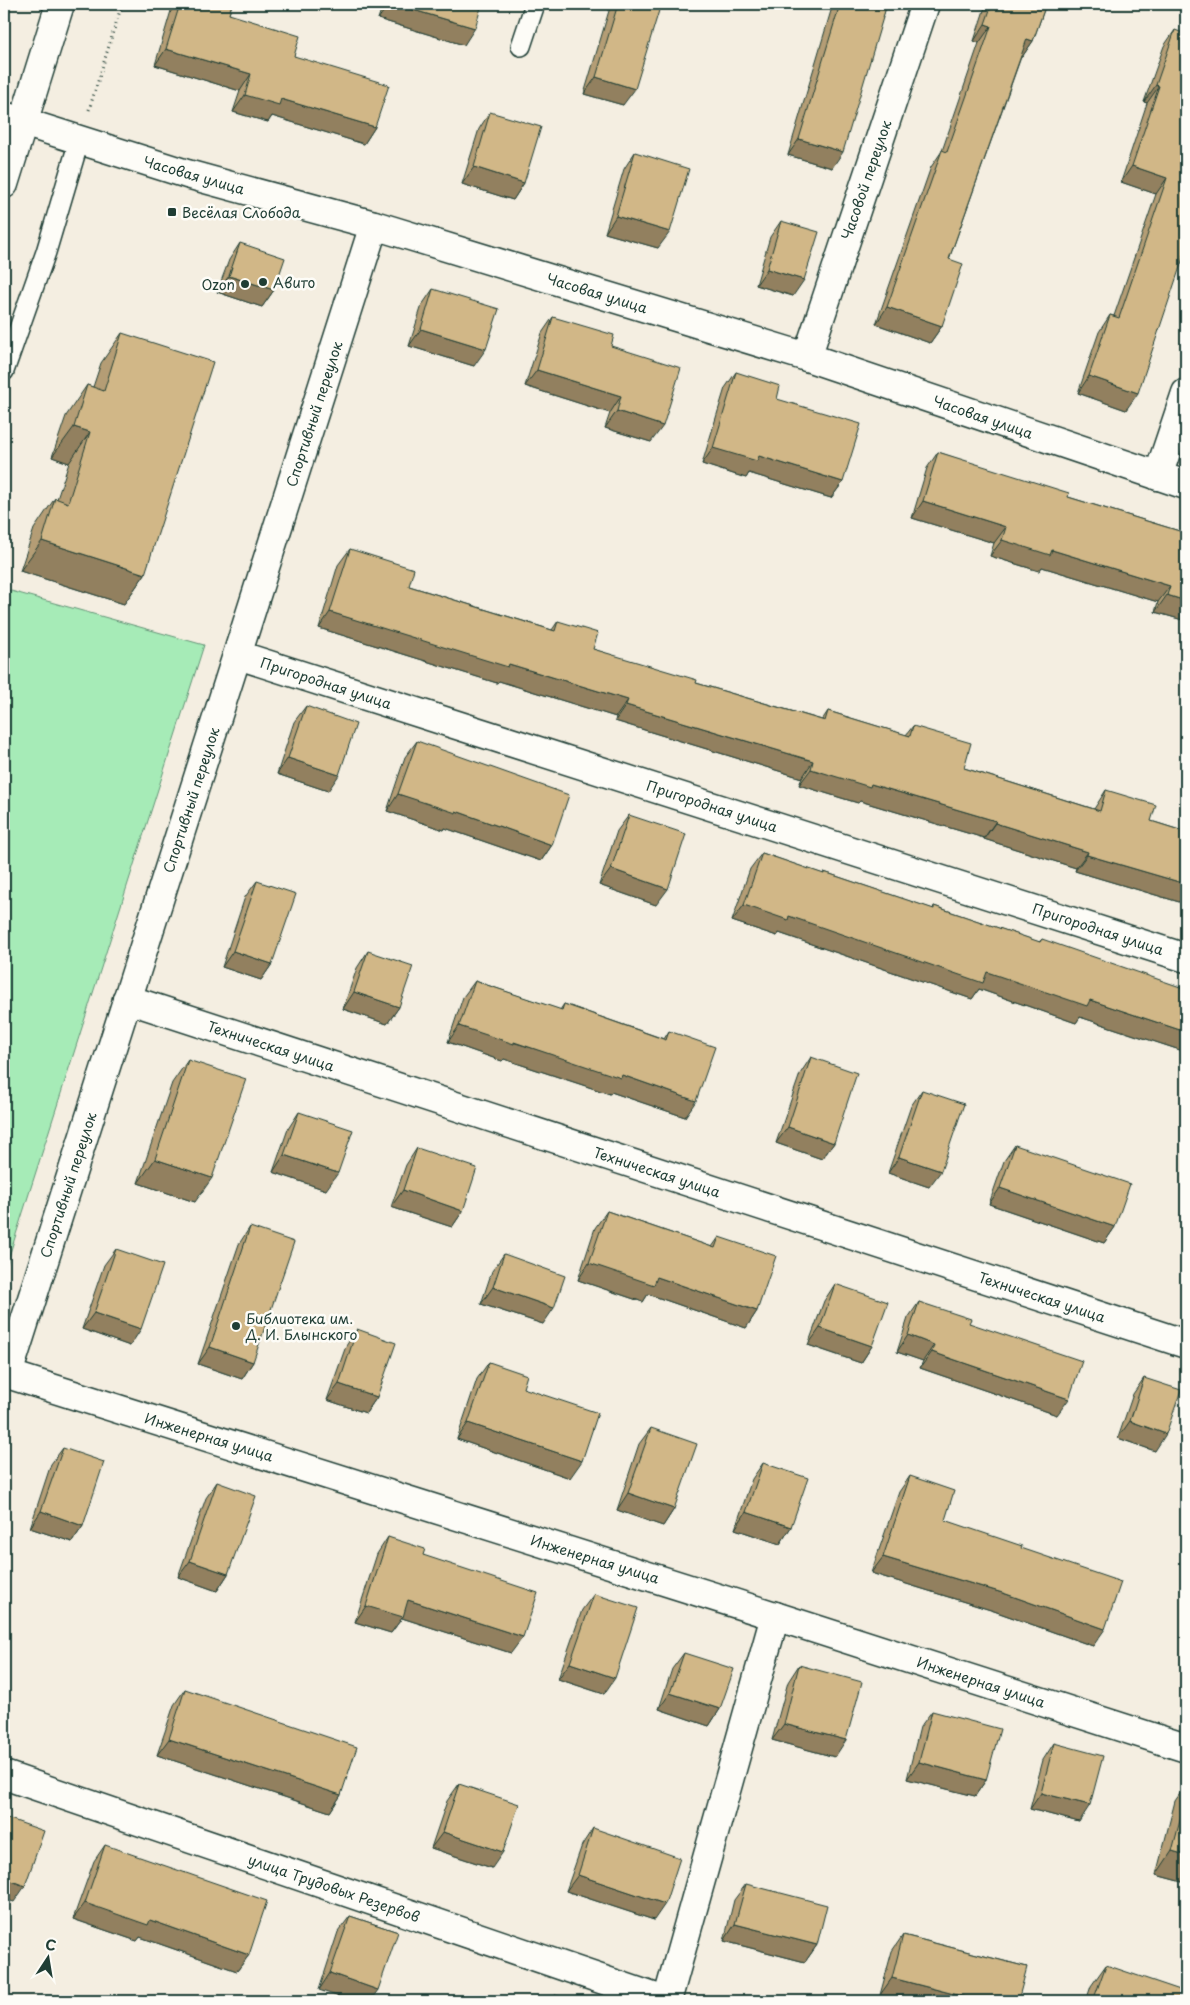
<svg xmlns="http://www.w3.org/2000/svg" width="1190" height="2005" font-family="'Playpen Sans',sans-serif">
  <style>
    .green { fill: #a6ebb7; stroke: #629476 }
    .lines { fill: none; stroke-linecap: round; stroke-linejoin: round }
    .lane-casing { stroke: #1f3d34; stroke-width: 22 }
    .street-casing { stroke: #1f3d34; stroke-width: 31 }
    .secondary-casing { stroke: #1f3d34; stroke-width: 31 }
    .path { stroke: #1f3d34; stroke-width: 3; stroke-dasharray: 1 4; stroke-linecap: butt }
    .lane { stroke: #fdfcf7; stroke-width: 19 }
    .street { stroke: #fdfcf7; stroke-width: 28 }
    .secondary { stroke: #fdfcf7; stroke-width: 28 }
    .wall { fill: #b49d74; stroke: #1f3d34 }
    .shaded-wall { fill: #92805e; stroke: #1f3d34 }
    .building { fill: #d1b787; stroke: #1f3d34 }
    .poi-dot { fill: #1f3d34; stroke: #fdfcf7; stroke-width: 2 }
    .labels { text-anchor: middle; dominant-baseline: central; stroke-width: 5; stroke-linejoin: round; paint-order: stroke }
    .street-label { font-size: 14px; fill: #1f3d34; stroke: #fdfcf7 }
    .poi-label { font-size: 14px; fill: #1f3d34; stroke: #fdfcf7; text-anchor: start }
  </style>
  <rect width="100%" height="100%" fill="#f4eee1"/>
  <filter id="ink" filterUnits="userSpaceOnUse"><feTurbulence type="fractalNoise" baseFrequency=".02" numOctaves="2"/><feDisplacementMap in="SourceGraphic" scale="10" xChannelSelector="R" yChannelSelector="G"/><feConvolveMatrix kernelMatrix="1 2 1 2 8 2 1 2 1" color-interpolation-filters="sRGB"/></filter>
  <g filter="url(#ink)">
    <path class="green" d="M 4,589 L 204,645 L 4,1272 Z"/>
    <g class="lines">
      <g class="lane-casing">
        <g id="lane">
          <path d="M 521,46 L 535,4"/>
          <path d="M 4,371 L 46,252 L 79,141"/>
        </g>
      </g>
      <g class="street-casing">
        <g id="street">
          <path d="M 4,116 L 187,174 L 374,225 L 807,357 L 1186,485"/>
          <path d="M 807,357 L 925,4"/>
          <path d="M 1158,476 L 1186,393"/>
          <path d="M 238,655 L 1186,958"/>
          <path d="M 127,999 L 1186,1344"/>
          <path d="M 4,1373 L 775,1616 L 1186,1748"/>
          <path d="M 8,1374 L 374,225"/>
          <path d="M 4,1775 L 665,2001"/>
          <path d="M 667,2001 L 775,1616"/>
        </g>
      </g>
      <g class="secondary-casing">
        <path id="secondary" d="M 4,184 L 60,4"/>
      </g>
      <path class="path" d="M 89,110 L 122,4"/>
      <use href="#lane" class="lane"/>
      <use href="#street" class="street"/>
      <use href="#secondary" class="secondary"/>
    </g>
    <g class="wall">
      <path d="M 173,4 L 232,4 L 229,14 L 294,56 L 375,127 L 364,144 L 272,116 L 268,122 L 233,112 L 240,91 L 155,65 Z"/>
      <path d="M 383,4 L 482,4 L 464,45 L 378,19 Z"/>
      <path d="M 611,4 L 661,4 L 623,105 L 584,94 Z"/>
      <path d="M 833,4 L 887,4 L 832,168 L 788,155 Z"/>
      <path d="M 986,4 L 1046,4 L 1033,41 L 1022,57 L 1021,57 L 949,259 L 942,326 L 930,343 L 876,324 L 931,167 L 942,151 L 979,43 L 974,41 Z"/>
      <path d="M 1175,30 L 1186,249 L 1126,410 L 1078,393 L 1099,332 L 1110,315 L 1114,316 L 1156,194 L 1121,182 L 1147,103 L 1144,102 L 1164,46 Z"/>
      <path d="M 490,112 L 524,183 L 513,200 L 462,184 L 479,129 Z"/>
      <path d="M 635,152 L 658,248 L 605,233 L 624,169 Z"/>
      <path d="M 781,221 L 793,296 L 756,285 L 770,237 Z"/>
      <path d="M 240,243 L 274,290 L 262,307 L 217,292 L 229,260 Z"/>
      <path d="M 433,289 L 474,366 L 409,346 L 422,305 Z"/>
      <path d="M 553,317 L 611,346 L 651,442 L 605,428 L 610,413 L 525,386 L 542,333 Z"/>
      <path d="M 122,333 L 145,574 L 124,604 L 20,571 L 34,529 L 55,498 L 57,499 L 69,463 L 52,457 L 66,416 L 87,385 L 93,387 L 101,363 Z"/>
      <path d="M 736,372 L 777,399 L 843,482 L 831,498 L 749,473 L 746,478 L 702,464 L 725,388 Z"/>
      <path d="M 938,452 L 1068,497 L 1186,533 L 1186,621 L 1155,612 L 1158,602 L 1042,567 L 1039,571 L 990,556 L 994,543 L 912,518 L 927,468 Z"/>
      <path d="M 350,549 L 409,586 L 552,630 L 558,621 L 593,649 L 696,683 L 822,720 L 828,711 L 906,735 L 913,726 L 964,768 L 1094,809 L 1106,790 L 1151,821 L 1186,832 L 1186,904 L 1075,871 L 1076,868 L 984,839 L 984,838 L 860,801 L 858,803 L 799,785 L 802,778 L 615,721 L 616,717 L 499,681 L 497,683 L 319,628 L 338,565 Z"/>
      <path d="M 306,706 L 328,791 L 277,774 L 294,722 Z"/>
      <path d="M 417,741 L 552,845 L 541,861 L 445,828 L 444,830 L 387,811 L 405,757 Z"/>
      <path d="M 629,815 L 656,905 L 599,885 L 617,831 Z"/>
      <path d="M 762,853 L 823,874 L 824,872 L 933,909 L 934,906 L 1039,942 L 1042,939 L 1183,1051 L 1080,1017 L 1076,1023 L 979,989 L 972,999 L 779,933 L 777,936 L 732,921 L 750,869 Z"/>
      <path d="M 257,881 L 272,964 L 261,980 L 222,967 L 245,897 Z"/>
      <path d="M 368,951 L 399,1007 L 387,1024 L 343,1009 L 357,968 Z"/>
      <path d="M 475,981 L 560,1010 L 564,1004 L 664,1039 L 669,1031 L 685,1117 L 611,1092 L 610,1094 L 504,1059 L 502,1061 L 448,1042 L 463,997 Z"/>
      <path d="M 811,1057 L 834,1143 L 822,1159 L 776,1143 L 800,1074 Z"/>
      <path d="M 188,1060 L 195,1202 L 138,1183 L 172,1083 Z"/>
      <path d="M 922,1090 L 929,1187 L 888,1173 L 911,1106 Z"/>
      <path d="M 299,1112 L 326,1190 L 273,1172 L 288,1129 Z"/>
      <path d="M 1015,1145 L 1115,1227 L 1104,1243 L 989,1204 L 1004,1161 Z"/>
      <path d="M 417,1148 L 463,1211 L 452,1227 L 391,1207 L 406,1165 Z"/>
      <path d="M 607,1211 L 712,1247 L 719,1237 L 757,1311 L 746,1328 L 648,1294 L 643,1302 L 578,1280 L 595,1228 Z"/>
      <path d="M 250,1227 L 253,1362 L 242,1379 L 198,1364 L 239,1244 Z"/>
      <path d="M 116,1249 L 130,1346 L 82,1329 L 104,1265 Z"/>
      <path d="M 504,1254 L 543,1324 L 481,1304 L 492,1271 Z"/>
      <path d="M 835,1284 L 872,1346 L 861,1363 L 808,1345 L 824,1301 Z"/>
      <path d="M 919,1302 L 969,1323 L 1057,1415 L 920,1368 L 923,1361 L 897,1352 L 908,1318 Z"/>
      <path d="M 357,1329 L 377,1397 L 366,1413 L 327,1400 L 346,1346 Z"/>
      <path d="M 489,1362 L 523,1388 L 570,1478 L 457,1439 L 477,1379 Z"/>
      <path d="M 1144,1378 L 1155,1451 L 1118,1438 L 1133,1394 Z"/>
      <path d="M 651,1428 L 674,1509 L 663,1526 L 617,1510 L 639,1444 Z"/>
      <path d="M 63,1448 L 83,1526 L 72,1542 L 30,1528 L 51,1464 Z"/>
      <path d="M 763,1463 L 791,1527 L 780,1544 L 735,1529 L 752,1479 Z"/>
      <path d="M 910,1476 L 945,1520 L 1093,1646 L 994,1611 L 871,1573 L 899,1492 Z"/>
      <path d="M 217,1482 L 228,1574 L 217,1591 L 178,1577 L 206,1498 Z"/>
      <path d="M 388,1537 L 423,1555 L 511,1653 L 402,1618 L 391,1633 L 355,1622 L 377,1554 Z"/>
      <path d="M 594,1594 L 604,1694 L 558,1679 L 582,1610 Z"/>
      <path d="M 684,1653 L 720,1709 L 709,1726 L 659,1709 L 672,1669 Z"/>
      <path d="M 1186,1658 L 1186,1675 L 1181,1673 Z"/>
      <path d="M 799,1665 L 835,1757 L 772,1740 L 788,1682 Z"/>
      <path d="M 185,1689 L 341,1795 L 330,1812 L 157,1755 L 174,1705 Z"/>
      <path d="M 932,1711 L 986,1780 L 975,1796 L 907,1779 L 920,1727 Z"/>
      <path d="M 1054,1743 L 1079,1822 L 1030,1809 L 1043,1760 Z"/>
      <path d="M 459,1784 L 492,1868 L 431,1848 L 447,1801 Z"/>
      <path d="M 1186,1785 L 1186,1883 L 1156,1875 L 1175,1801 Z"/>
      <path d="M 593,1828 L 654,1920 L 566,1891 L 582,1845 Z"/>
      <path d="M 105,1845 L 249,1955 L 237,1971 L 140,1937 L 137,1941 L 73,1919 L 94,1861 Z"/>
      <path d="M 746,1884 L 817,1945 L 805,1962 L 724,1941 L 734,1900 Z"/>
      <path d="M 350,1916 L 398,1932 L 319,1990 L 338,1932 Z"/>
      <path d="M 903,1935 L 1027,1967 L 880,1995 L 892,1951 Z"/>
      <path d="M 1106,1965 L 1186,2001 L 1086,2001 L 1091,1986 Z"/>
    </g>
    <g class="shaded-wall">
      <path d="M 389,4 L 393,4 L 475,28 L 464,45 L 378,19 Z"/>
      <path d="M 985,24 L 991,26 L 979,43 L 974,41 Z"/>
      <path d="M 1027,39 L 1033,41 L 1022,57 L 1016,55 Z"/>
      <path d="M 166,49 L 251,74 L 240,91 L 155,65 Z"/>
      <path d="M 596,77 L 635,89 L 623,105 L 584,94 Z"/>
      <path d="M 1156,85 L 1159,86 L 1147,103 L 1144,102 Z"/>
      <path d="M 245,95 L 281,99 L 375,127 L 364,144 L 272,116 L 268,122 L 233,112 Z"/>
      <path d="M 799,139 L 843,152 L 832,168 L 788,155 Z"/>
      <path d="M 1132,166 L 1167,178 L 1156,194 L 1121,182 Z"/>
      <path d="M 474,167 L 524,183 L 513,200 L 462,184 Z"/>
      <path d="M 616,216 L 670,232 L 658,248 L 605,233 Z"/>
      <path d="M 767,269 L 804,280 L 793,296 L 756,285 Z"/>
      <path d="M 229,276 L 274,290 L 262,307 L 217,292 Z"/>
      <path d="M 887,307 L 942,326 L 930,343 L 876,324 Z"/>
      <path d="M 421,329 L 486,349 L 474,366 L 409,346 Z"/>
      <path d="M 537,370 L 621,396 L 610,413 L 525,386 Z"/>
      <path d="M 1089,376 L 1138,393 L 1126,410 L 1078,393 Z"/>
      <path d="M 617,411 L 663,426 L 651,442 L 605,428 Z"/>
      <path d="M 74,427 L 90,432 L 69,463 L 52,457 Z"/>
      <path d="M 713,448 L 759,456 L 843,482 L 831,498 L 749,473 L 746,478 L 702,464 Z"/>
      <path d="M 923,501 L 1006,527 L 994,543 L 912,518 Z"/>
      <path d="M 1002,540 L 1052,550 L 1170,586 L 1158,602 L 1042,567 L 1039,571 L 990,556 Z"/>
      <path d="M 42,541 L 145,574 L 124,604 L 20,571 Z"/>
      <path d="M 1167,595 L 1186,601 L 1186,621 L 1155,612 Z"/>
      <path d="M 330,612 L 509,664 L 628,700 L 616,717 L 499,681 L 497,683 L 319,628 Z"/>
      <path d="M 626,705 L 813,761 L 802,778 L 615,721 Z"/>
      <path d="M 288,758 L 339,775 L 328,791 L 277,774 Z"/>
      <path d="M 811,769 L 871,784 L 996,821 L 984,838 L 860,801 L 858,803 L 799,785 Z"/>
      <path d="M 398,794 L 456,811 L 552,845 L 541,861 L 445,828 L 444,830 L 387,811 Z"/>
      <path d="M 995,823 L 1088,852 L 1076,868 L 984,839 Z"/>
      <path d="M 1087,855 L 1186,884 L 1186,904 L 1075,871 Z"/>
      <path d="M 611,869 L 668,889 L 656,905 L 599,885 Z"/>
      <path d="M 744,905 L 789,916 L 987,972 L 1090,1000 L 1186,1032 L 1186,1046 L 1183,1051 L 1080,1017 L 1076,1023 L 979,989 L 972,999 L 779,933 L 777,936 L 732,921 Z"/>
      <path d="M 233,951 L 272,964 L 261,980 L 222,967 Z"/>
      <path d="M 354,992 L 399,1007 L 387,1024 L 343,1009 Z"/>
      <path d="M 459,1026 L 622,1075 L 696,1101 L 685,1117 L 611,1092 L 610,1094 L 504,1059 L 502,1061 L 448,1042 Z"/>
      <path d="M 788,1127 L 834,1143 L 822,1159 L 776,1143 Z"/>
      <path d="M 284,1155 L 338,1173 L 326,1190 L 273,1172 Z"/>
      <path d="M 899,1157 L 941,1171 L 929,1187 L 888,1173 Z"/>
      <path d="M 155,1159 L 212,1178 L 195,1202 L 138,1183 Z"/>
      <path d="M 1000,1188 L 1115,1227 L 1104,1243 L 989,1204 Z"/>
      <path d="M 403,1190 L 463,1211 L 452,1227 L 391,1207 Z"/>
      <path d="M 589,1263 L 657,1277 L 757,1311 L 746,1328 L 648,1294 L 643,1302 L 578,1280 Z"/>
      <path d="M 493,1287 L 554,1308 L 543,1324 L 481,1304 Z"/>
      <path d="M 94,1313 L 141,1329 L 130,1346 L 82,1329 Z"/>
      <path d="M 820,1328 L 872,1346 L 861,1363 L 808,1345 Z"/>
      <path d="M 908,1335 L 934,1345 L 923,1361 L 897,1352 Z"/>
      <path d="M 210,1347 L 253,1362 L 242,1379 L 198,1364 Z"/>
      <path d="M 932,1352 L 1069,1399 L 1057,1415 L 920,1368 Z"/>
      <path d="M 339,1384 L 377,1397 L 366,1413 L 327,1400 Z"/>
      <path d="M 1130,1421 L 1166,1434 L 1155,1451 L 1118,1438 Z"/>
      <path d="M 468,1423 L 582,1461 L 570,1478 L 457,1439 Z"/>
      <path d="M 628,1493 L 674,1509 L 663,1526 L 617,1510 Z"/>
      <path d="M 41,1511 L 83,1526 L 72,1542 L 30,1528 Z"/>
      <path d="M 746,1512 L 791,1527 L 780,1544 L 735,1529 Z"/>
      <path d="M 883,1557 L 1006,1594 L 1105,1629 L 1093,1646 L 994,1611 L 871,1573 Z"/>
      <path d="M 190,1561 L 228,1574 L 217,1591 L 178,1577 Z"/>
      <path d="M 408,1600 L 523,1637 L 511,1653 L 402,1618 L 391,1633 L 355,1622 L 366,1606 Z"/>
      <path d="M 570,1663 L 615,1678 L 604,1694 L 558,1679 Z"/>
      <path d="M 1186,1666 L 1186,1675 L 1181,1673 Z"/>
      <path d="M 670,1693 L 720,1709 L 709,1726 L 659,1709 Z"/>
      <path d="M 784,1724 L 846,1740 L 835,1757 L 772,1740 Z"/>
      <path d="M 169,1739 L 341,1795 L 330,1812 L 157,1755 Z"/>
      <path d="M 919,1762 L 986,1780 L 975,1796 L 907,1779 Z"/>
      <path d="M 1041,1793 L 1090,1805 L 1079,1822 L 1030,1809 Z"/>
      <path d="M 443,1832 L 503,1852 L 492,1868 L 431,1848 Z"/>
      <path d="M 1172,1851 L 1186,1855 L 1186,1883 L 1156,1875 Z"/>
      <path d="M 578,1875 L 665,1904 L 654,1920 L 566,1891 Z"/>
      <path d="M 4,1878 L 25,1886 L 14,1902 L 4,1899 Z"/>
      <path d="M 85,1903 L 150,1920 L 249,1955 L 237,1971 L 140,1937 L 137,1941 L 73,1919 Z"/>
      <path d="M 735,1924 L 817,1945 L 805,1962 L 724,1941 Z"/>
      <path d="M 330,1973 L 378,1990 L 370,2001 L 351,2001 L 319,1990 Z"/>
      <path d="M 892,1978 L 981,2001 L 905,2001 L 880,1995 Z"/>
    </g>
    <g class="building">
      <path d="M 180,4 L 232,4 L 229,14 L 300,36 L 294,56 L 389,85 L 375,127 L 281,99 L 279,105 L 245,95 L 251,74 L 166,49 Z"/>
      <path d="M 393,4 L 482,4 L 475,28 Z"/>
      <path d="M 618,4 L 661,4 L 635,89 L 596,77 Z"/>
      <path d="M 840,4 L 887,4 L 843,152 L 799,139 Z"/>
      <path d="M 992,4 L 1046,4 L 1033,41 L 1027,39 L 949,259 L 963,264 L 942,326 L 887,307 L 942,150 L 947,152 L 991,26 L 985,24 Z"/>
      <path d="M 1175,30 L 1186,34 L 1186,249 L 1138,393 L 1089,376 L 1110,315 L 1119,318 L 1167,178 L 1132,166 L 1159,86 L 1156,85 Z"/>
      <path d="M 490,112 L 541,127 L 524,183 L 474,167 Z"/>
      <path d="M 635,152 L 689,169 L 670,232 L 616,216 Z"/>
      <path d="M 781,221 L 819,232 L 804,280 L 767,269 Z"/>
      <path d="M 240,243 L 285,258 L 274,290 L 229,276 Z"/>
      <path d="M 433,289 L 499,309 L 486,349 L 421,329 Z"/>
      <path d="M 553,317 L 614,335 L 611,346 L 681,368 L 663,426 L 617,411 L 621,396 L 537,370 Z"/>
      <path d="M 122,333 L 213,362 L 145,574 L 42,541 L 55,498 L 68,503 L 90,432 L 74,427 L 87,385 L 104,391 Z"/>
      <path d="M 736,372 L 780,386 L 777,399 L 861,424 L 843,482 L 759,456 L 757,461 L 713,448 Z"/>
      <path d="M 938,452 L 1069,493 L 1068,497 L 1186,533 L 1186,601 L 1167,595 L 1170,586 L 1052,550 L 1050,555 L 1002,540 L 1006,527 L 923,501 Z"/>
      <path d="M 350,549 L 414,569 L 409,586 L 555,631 L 558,621 L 598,633 L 593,649 L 697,680 L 696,683 L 825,721 L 828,711 L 910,736 L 913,726 L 971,743 L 964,768 L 1100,811 L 1106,790 L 1156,805 L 1151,821 L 1186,832 L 1186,884 L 1087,855 L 1088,852 L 995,823 L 996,821 L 871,784 L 870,787 L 811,769 L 813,761 L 626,705 L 628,700 L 509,664 L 508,667 L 330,612 Z"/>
      <path d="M 306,706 L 356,724 L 339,775 L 288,758 Z"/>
      <path d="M 417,741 L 569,795 L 552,845 L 456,811 L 456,813 L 398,794 Z"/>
      <path d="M 629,815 L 686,834 L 668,889 L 611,869 Z"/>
      <path d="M 762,853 L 824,874 L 824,872 L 934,909 L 934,906 L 1040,942 L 1042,939 L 1186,989 L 1186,1032 L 1090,1000 L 1087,1006 L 987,972 L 983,983 L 789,916 L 788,920 L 744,905 Z"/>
      <path d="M 257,881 L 296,894 L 272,964 L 233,951 Z"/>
      <path d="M 368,951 L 413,966 L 399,1007 L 354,992 Z"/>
      <path d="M 475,981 L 562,1010 L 564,1004 L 666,1040 L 669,1031 L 715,1047 L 696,1101 L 622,1075 L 621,1078 L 514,1042 L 514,1044 L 459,1026 Z"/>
      <path d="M 811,1057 L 857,1073 L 834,1143 L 788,1127 Z"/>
      <path d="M 188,1060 L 246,1079 L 212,1178 L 155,1159 Z"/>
      <path d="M 922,1090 L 964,1104 L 941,1171 L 899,1157 Z"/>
      <path d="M 299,1112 L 353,1130 L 338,1173 L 284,1155 Z"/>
      <path d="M 1015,1145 L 1130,1184 L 1115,1227 L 1000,1188 Z"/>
      <path d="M 417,1148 L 477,1168 L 463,1211 L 403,1190 Z"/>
      <path d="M 607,1211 L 715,1248 L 719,1237 L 776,1256 L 757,1311 L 657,1277 L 654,1285 L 589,1263 Z"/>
      <path d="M 250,1227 L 294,1242 L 253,1362 L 210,1347 Z"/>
      <path d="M 116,1249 L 163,1265 L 141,1329 L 94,1313 Z"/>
      <path d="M 504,1254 L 565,1276 L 554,1308 L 493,1287 Z"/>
      <path d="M 835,1284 L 888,1302 L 872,1346 L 820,1328 Z"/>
      <path d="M 919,1302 L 971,1319 L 969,1323 L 1082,1361 L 1069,1399 L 932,1352 L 934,1345 L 908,1335 Z"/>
      <path d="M 357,1329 L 396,1343 L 377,1397 L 339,1384 Z"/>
      <path d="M 489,1362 L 527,1375 L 523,1388 L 598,1413 L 582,1461 L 468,1423 Z"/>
      <path d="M 1144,1378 L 1181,1390 L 1166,1434 L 1130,1421 Z"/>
      <path d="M 651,1428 L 697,1444 L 674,1509 L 628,1493 Z"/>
      <path d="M 63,1448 L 104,1462 L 83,1526 L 41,1511 Z"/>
      <path d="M 763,1463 L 808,1478 L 791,1527 L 746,1512 Z"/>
      <path d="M 910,1476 L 954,1491 L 945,1520 L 1022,1546 L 1021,1548 L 1121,1582 L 1105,1629 L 1006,1594 L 883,1557 Z"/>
      <path d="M 217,1482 L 256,1496 L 228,1574 L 190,1561 Z"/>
      <path d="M 388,1537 L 425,1549 L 423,1555 L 538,1593 L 523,1637 L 408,1600 L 403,1617 L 366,1606 Z"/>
      <path d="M 594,1594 L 638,1608 L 615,1678 L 570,1663 Z"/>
      <path d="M 684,1653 L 734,1669 L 720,1709 L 670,1693 Z"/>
      <path d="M 799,1665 L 862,1682 L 846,1740 L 784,1724 Z"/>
      <path d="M 185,1689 L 357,1747 L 341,1795 L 169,1739 Z"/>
      <path d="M 932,1711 L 1000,1729 L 986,1780 L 919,1762 Z"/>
      <path d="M 1054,1743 L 1103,1756 L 1090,1805 L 1041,1793 Z"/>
      <path d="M 459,1784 L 519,1804 L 503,1852 L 443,1832 Z"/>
      <path d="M 1186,1798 L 1186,1855 L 1172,1851 Z"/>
      <path d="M 4,1817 L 44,1831 L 25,1886 L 4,1878 Z"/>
      <path d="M 593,1828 L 680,1858 L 665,1904 L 578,1875 Z"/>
      <path d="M 105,1845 L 267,1901 L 249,1955 L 150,1920 L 148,1925 L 85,1903 Z"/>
      <path d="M 746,1884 L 827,1905 L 817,1945 L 735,1924 Z"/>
      <path d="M 350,1916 L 398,1932 L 378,1990 L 330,1973 Z"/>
      <path d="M 903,1935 L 1027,1967 L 1018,2001 L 981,2001 L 892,1978 Z"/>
      <path d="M 1106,1965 L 1186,1992 L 1186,2001 L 1093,2001 Z"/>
      <path d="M 555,1995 L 573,2001 L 553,2001 Z"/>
    </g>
  </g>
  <g class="poi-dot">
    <rect x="167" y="207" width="10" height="10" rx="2.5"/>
    <circle cx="263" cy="282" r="5"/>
    <circle cx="245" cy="284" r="5"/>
    <circle cx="236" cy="1326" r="5"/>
  </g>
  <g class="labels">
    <g class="street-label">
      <text transform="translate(194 175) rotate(16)">Часовая улица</text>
      <text transform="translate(866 180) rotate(-71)">Часовой переулок</text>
      <text transform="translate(597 293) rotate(17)">Часовая улица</text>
      <text transform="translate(314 414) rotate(-72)">Спортивный переулок</text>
      <text transform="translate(983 417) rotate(19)">Часовая улица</text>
      <text transform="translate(326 683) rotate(18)">Пригородная улица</text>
      <text transform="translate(191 800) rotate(-72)">Спортивный переулок</text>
      <text transform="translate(712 806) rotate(18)">Пригородная улица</text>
      <text transform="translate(1098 929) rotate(18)">Пригородная улица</text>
      <text transform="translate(271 1046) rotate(18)">Техническая улица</text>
      <text transform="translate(657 1172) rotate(18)">Техническая улица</text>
      <text transform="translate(68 1185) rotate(-72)">Спортивный переулок</text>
      <text transform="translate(1042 1297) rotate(18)">Техническая улица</text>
      <text transform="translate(209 1437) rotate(17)">Инженерная улица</text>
      <text transform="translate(595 1559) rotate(17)">Инженерная улица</text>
      <text transform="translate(981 1682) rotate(18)">Инженерная улица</text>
      <text transform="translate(334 1888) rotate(19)">улица Трудовых Резервов</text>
    </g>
    <g class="poi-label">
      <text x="182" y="212">Весёлая Слобода</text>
      <text x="273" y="282">Авито</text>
      <text x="235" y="284" text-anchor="end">Ozon</text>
      <text x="246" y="1318">Библиотека им.<tspan x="246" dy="16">Д. И. Блынского</tspan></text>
    </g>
  </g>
  <rect width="1190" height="2005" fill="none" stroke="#fdfcf7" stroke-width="20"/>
  <rect x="10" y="10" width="1170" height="1985" fill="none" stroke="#1f3d34" stroke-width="2" filter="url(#ink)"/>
  <g transform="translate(48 1958) rotate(12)" stroke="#fdfcf7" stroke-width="4" paint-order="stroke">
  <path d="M0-4L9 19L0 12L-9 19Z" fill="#1f3d34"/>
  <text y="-8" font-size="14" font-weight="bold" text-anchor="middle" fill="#1f3d34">С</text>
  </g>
</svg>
